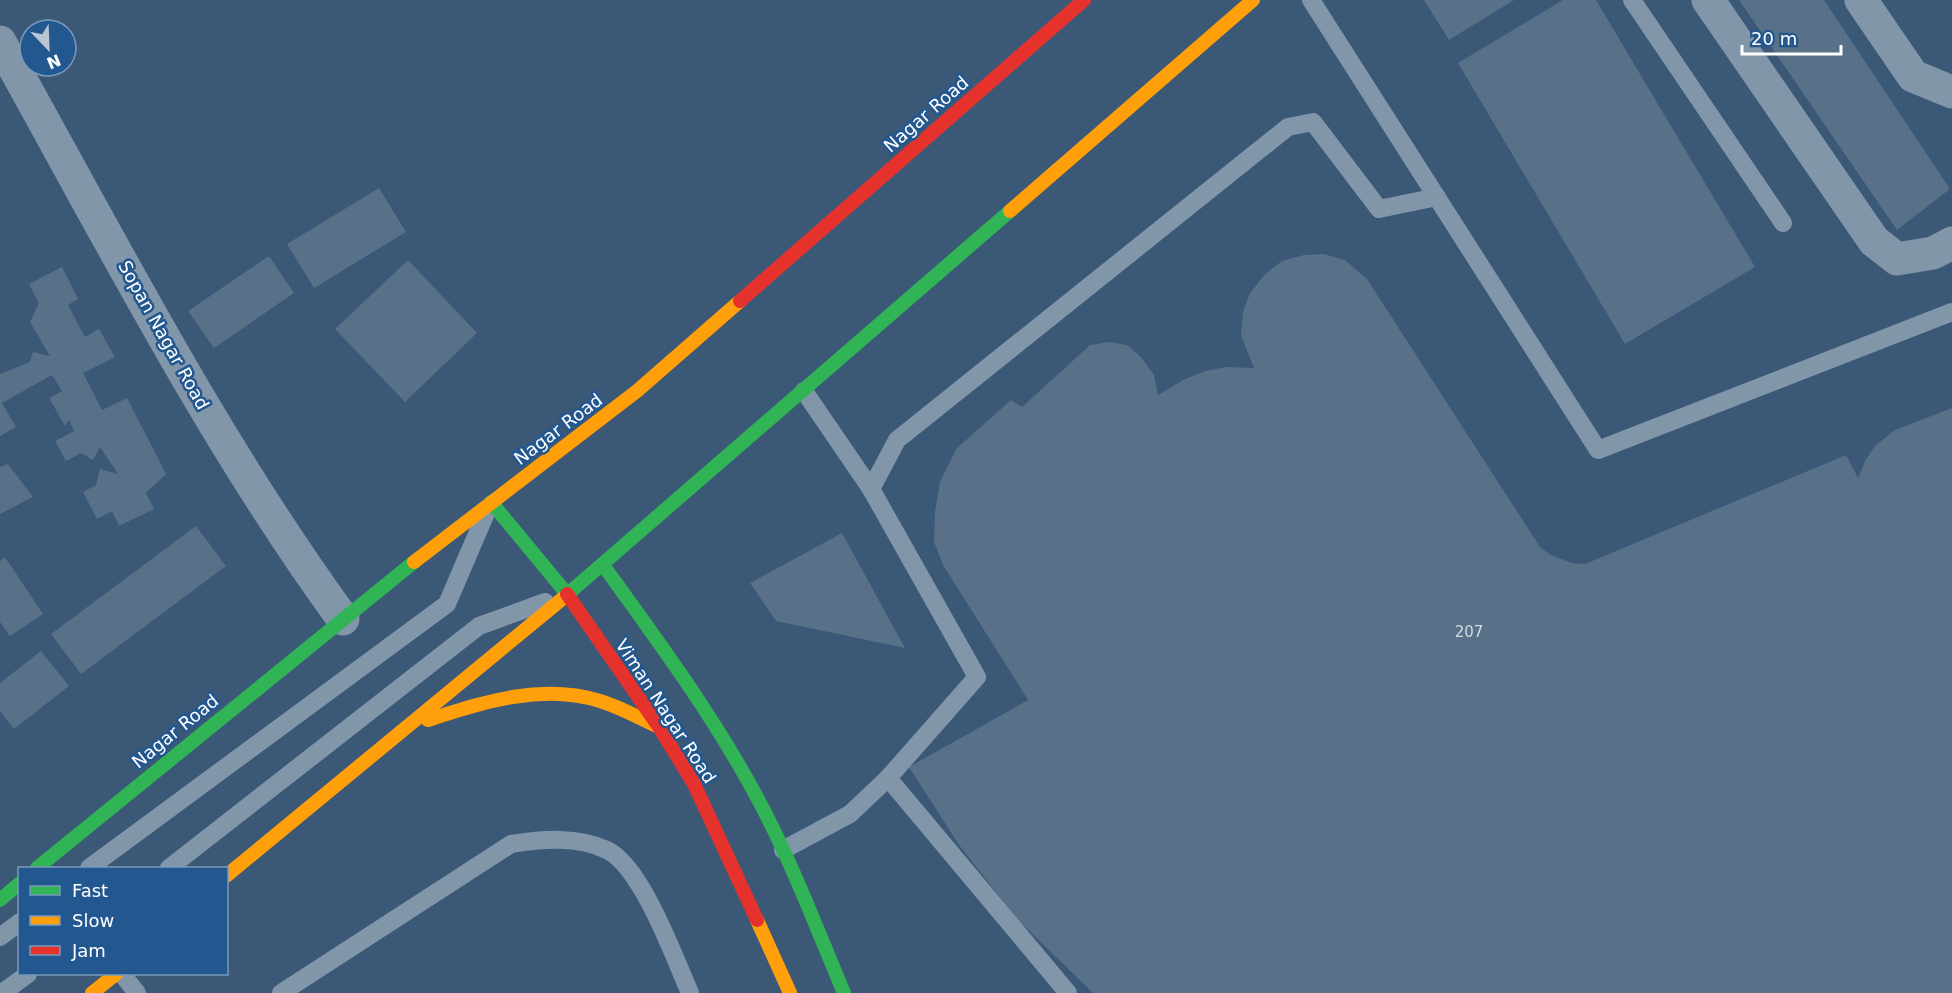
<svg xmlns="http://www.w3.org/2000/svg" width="1952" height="993" font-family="'DejaVu Sans',sans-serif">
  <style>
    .building { fill: #587088 }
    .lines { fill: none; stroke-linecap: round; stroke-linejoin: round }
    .lane { stroke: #8296aa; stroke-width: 18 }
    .street { stroke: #8296aa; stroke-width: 33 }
    .fast { stroke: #30b455; stroke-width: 14 }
    .slow { stroke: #ff9f0a; stroke-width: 14 }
    .jam { stroke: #e5322d; stroke-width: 14 }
    .labels { text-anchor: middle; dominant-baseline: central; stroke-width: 5; stroke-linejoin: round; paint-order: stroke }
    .number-label { font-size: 15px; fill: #d5dbe1 }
    .street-label { font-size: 18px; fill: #fff; stroke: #225790 }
  </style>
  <rect width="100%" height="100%" fill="#3b5877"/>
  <g class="building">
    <path d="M 1424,0 L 1514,0 L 1449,40 Z"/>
    <path d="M 1563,0 L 1596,0 L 1755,267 L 1625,344 L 1458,63 Z"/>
    <path d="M 1739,0 L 1824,0 L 1950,189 L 1897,230 Z"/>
    <path d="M 379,188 L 406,232 L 314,288 L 287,244 Z"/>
    <path d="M 1324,254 L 1345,260 L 1367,279 L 1540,547 L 1551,555 L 1572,563 L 1585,564 L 1846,455 L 1858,478 L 1866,459 L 1876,445 L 1895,430 L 1952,408 L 1952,993 L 1093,993 L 1018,920 L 959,845 L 909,767 L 1028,700 L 943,565 L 934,542 L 935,512 L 940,482 L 956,449 L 1011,400 L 1022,407 L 1090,345 L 1109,342 L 1127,345 L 1141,357 L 1154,375 L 1158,395 L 1185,379 L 1205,371 L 1226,367 L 1254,368 L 1241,335 L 1243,312 L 1250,293 L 1265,274 L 1282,261 L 1304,255 Z"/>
    <path d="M 269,256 L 294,293 L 214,348 L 188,311 Z"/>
    <path d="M 408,260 L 477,333 L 405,402 L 335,329 Z"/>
    <path d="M 62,267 L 78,299 L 68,305 L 85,337 L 99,329 L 115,357 L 83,373 L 102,410 L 127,398 L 166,474 L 146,493 L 154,509 L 119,526 L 112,511 L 97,519 L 83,492 L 96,485 L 100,469 L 118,474 L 100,447 L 93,460 L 81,453 L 66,461 L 55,441 L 74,431 L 69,420 L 65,426 L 49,398 L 62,391 L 52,375 L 2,403 L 16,427 L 0,436 L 0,374 L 30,362 L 33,352 L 50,356 L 30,322 L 39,303 L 29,284 Z"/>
    <path d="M 8,464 L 33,497 L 0,514 L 0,467 Z"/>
    <path d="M 196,526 L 226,566 L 81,674 L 51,634 Z"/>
    <path d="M 842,533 L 905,648 L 776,621 L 750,583 Z"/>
    <path d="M 5,557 L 43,614 L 10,636 L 0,622 L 0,561 Z"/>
    <path d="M 41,651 L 69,686 L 14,729 L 0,711 L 0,683 Z"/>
  </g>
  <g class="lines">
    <g class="lane">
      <path d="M 1311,0 L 1598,450 L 1952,312"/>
      <path d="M 1632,0 L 1783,223"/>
      <path d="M 804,391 L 871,489"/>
      <path d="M 888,778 L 1068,993"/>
      <path d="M 783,850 L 850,814 L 888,778 L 977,677 L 871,489 L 897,440 L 1288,127 L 1313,122 L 1379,209 L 1437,197"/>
      <path d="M 89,868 L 447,604 L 486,513"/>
      <path d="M 169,868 L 479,626 L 545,602"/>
      <path d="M 0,937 L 20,922"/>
      <path d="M 122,974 L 137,993"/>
      <path d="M 2,993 L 28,974"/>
      <path d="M 281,993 L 511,844 C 543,839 577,836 607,850 C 642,867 674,957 690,993"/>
    </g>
    <g class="street">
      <path d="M 1708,0 L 1874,241 L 1897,259 L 1933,253 L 1952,243"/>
      <path d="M 1861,0 L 1913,76 L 1952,92"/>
      <path d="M 0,42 C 109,237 211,438 343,619"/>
    </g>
    <g class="fast">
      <path d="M 491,502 L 567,594"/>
      <path d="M 603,565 C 658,641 715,718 759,801 C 792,863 817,929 844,993"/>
      <path d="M 562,599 L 1010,211"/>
      <path d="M 37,868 L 414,562"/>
      <path d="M 0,900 L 20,883"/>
    </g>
    <g class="slow">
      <path d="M 1010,211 L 1253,0"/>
      <path d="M 414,562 L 637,391 L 740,301"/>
      <path d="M 428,720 C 484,702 541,683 600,701 C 620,707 639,718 659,727"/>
      <path d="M 226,876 L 562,599"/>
      <path d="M 757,920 L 790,993"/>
      <path d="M 92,993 L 116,974"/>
    </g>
    <g class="jam">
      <path d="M 740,301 L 1084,0"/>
      <path d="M 567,594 L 659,727 L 694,784 L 757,920"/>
    </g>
  </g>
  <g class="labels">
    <g class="number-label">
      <text x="1469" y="632">207</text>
    </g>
    <g class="street-label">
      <text transform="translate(926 114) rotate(-41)">Nagar Road</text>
      <text transform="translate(164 335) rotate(61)">Sopan Nagar Road</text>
      <text transform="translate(558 429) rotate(-37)">Nagar Road</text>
      <text transform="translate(666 711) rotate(57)">Viman Nagar Road</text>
      <text transform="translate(175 731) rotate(-39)">Nagar Road</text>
    </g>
  </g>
  <rect x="18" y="867" width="210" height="108" fill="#225790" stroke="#7a9abc" stroke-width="1.5"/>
  <rect x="30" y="886" width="30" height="9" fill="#30b455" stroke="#7a9abc" stroke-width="1.5"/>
  <text x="72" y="897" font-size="18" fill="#ffffff">Fast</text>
  <rect x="30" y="916" width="30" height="9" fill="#ff9f0a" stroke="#7a9abc" stroke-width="1.5"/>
  <text x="72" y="927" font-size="18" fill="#ffffff">Slow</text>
  <rect x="30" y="946" width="30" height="9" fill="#e5322d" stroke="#7a9abc" stroke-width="1.5"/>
  <text x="72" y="957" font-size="18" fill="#ffffff">Jam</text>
  <g transform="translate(48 48) rotate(157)"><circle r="28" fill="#225790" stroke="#7a9abc" stroke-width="1.5"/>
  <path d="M0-4.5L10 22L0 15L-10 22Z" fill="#bac5cf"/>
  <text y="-9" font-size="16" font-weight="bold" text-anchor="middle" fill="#ffffff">N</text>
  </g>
  <path d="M1742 45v9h99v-9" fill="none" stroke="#ffffff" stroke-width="3"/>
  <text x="1751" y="45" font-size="18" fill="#ffffff" stroke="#225790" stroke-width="4.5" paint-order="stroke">20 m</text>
</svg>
